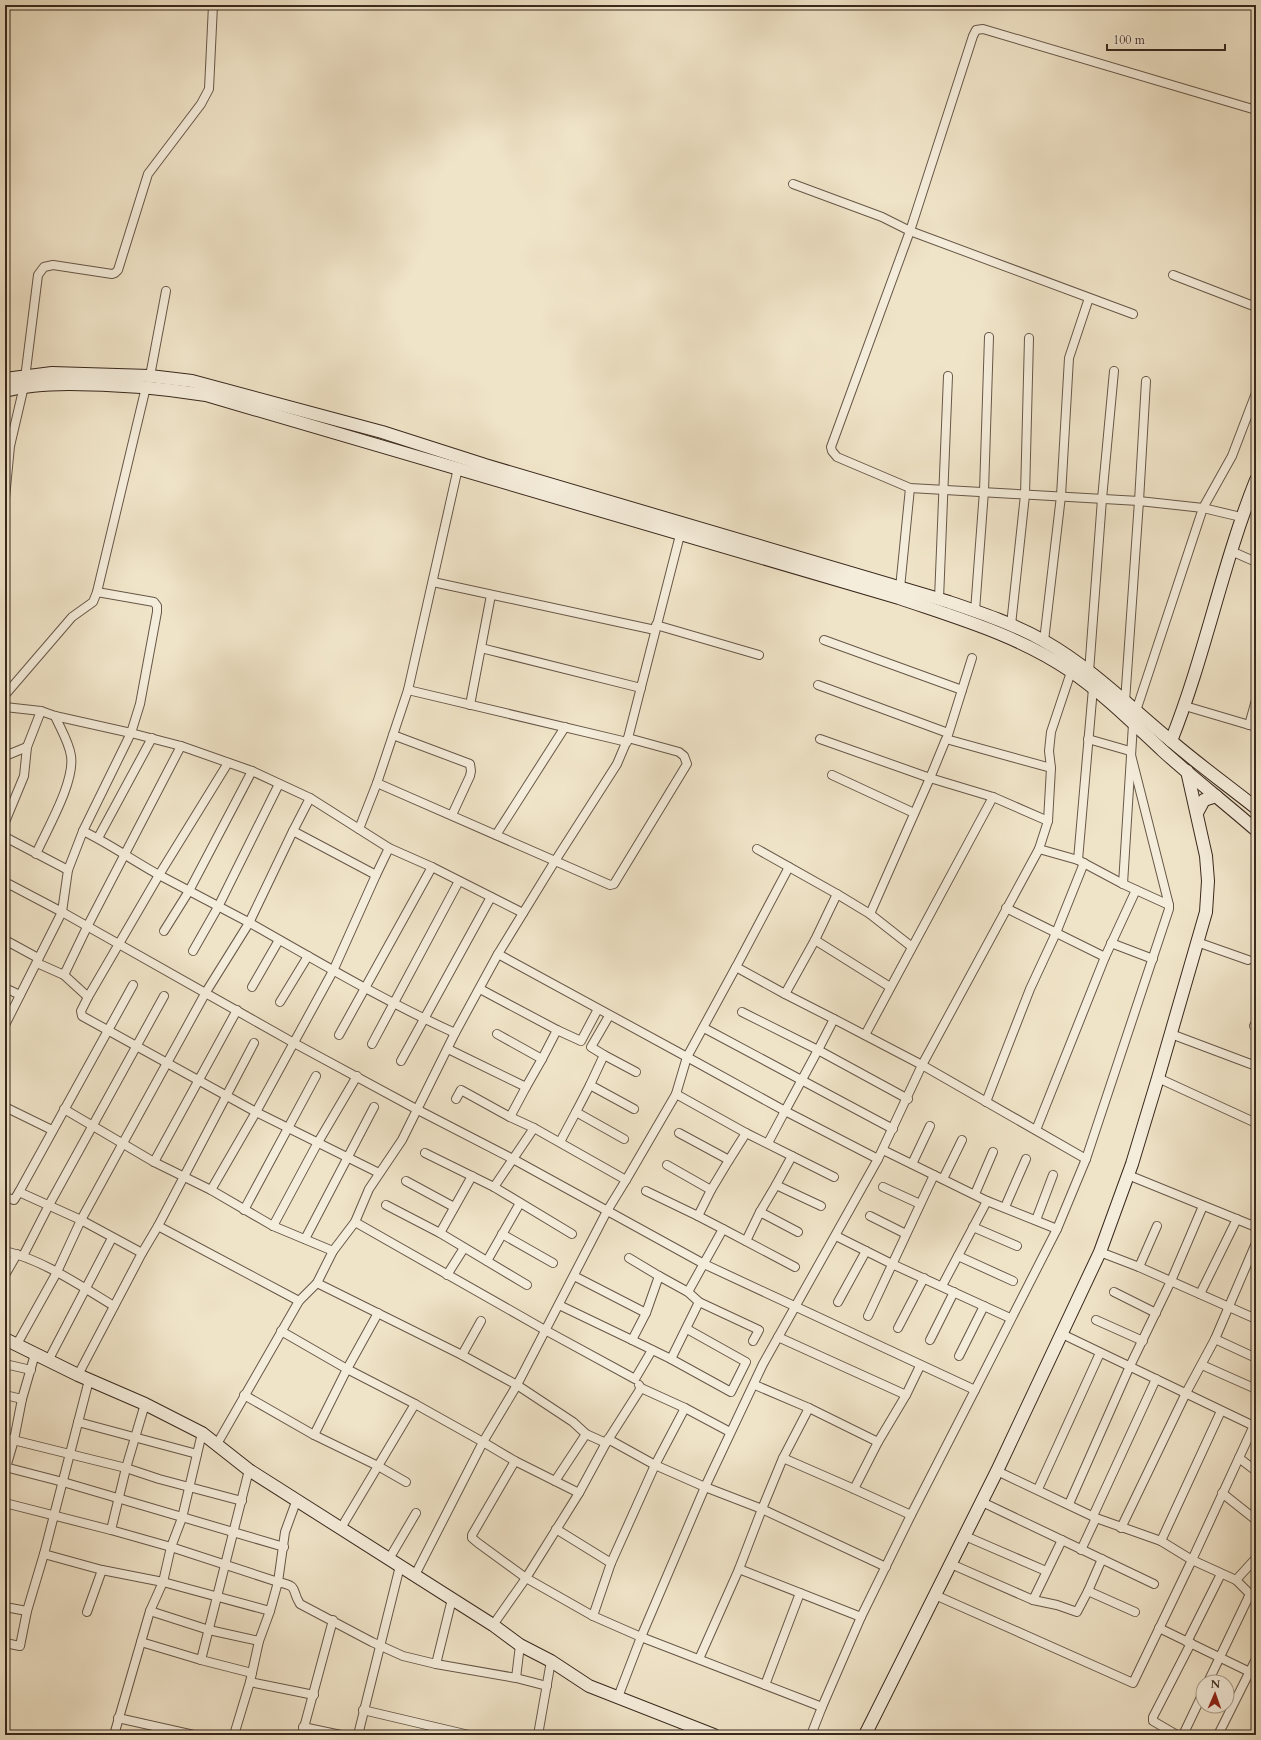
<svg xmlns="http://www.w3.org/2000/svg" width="1261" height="1740" font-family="Cardo,serif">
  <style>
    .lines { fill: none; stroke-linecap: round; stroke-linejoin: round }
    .street-casing { stroke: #675748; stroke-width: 10 }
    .secondary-casing { stroke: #39281d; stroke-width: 14 }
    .street { stroke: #f5eddb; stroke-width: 8 }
    .secondary { stroke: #f5eddb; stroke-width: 12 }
  </style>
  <rect width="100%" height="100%" fill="#f0e4c8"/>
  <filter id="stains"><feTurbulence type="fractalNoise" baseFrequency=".005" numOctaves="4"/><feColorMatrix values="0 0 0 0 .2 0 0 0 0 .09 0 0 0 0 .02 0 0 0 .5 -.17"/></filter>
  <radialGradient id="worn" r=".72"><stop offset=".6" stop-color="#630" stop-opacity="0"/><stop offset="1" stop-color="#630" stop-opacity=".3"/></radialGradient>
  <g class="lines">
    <g class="street-casing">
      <g id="street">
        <path d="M 793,184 L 882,217 L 910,231 L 1133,314"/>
        <path d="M 1173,275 L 1256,307"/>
        <path d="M 150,376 L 166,291"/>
        <path d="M 5,498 L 10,446 L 24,386 L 38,275 L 44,267 L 53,265 L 112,274 L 115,273 L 118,270 L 148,174 L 201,104 L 209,89 L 213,5"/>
        <path d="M 1241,517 L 1203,508 L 1139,501 L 910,488 L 837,457 L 832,451 L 831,447 L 910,231 L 973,36 L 976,30 L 983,29 L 1256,110"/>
        <path d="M 1231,551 L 1256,562"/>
        <path d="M 433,582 L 655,630"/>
        <path d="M 900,588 L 910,488"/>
        <path d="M 97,592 L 146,387"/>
        <path d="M 939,599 L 948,376"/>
        <path d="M 975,611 L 984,491 L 989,337"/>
        <path d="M 656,625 L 759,655"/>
        <path d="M 1011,625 L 1025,495 L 1029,338"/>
        <path d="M 824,640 L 962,690"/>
        <path d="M 1044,641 L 1061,496 L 1069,358 L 1089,298"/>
        <path d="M 481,648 L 641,688"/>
        <path d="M 1089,672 L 1102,499 L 1114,371"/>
        <path d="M 818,685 L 948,733"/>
        <path d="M 408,690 L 627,742"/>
        <path d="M 5,695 L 72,617 L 93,602 L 97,592 L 154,602 L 157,606 L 157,612 L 140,704 L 131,733 L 83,831 L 68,870 L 62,912 L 5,1025"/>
        <path d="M 1125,702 L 1139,501 L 1146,381"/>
        <path d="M 470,705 L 491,595"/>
        <path d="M 1185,706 L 1256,727"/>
        <path d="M 5,707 L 41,711 L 55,716 L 131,733 L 181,746 L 252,771 L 310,798 L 389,848 L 432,867 L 523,913"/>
        <path d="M 1136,711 L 1203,508 L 1232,456 L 1256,393"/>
        <path d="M 1249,725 L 1256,700"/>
        <path d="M 393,735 L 470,764 L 471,771 L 470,776 L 452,815"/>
        <path d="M 947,738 L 972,658"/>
        <path d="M 820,739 L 930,778 L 946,739 L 1051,768"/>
        <path d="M 1088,739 L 1130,751 L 1169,905"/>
        <path d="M 5,756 L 27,747"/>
        <path d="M 832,775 L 914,813"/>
        <path d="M 377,783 L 610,885 L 614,884 L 687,764 L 684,756 L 679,752 L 628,738"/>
        <path d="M 5,822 L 24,776 L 27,747 L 41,711"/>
        <path d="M 359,829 L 377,783 L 408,690 L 458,468"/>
        <path d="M 83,831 C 110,844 135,862 161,876 C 191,892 220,907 250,923 C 317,961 384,1001 455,1033"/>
        <path d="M 293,831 L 310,798"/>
        <path d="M 496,835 L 565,727"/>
        <path d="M 5,837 L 68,870"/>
        <path d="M 98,838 L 152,738"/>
        <path d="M 757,849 L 837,894"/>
        <path d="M 36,854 C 47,829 75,782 71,756 C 69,742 60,728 55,716"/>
        <path d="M 1078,860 L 1093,688"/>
        <path d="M 376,875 L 389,848"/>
        <path d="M 5,882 L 62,912 L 294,1043 L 418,1110 L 513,1159 L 704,1264 L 975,1390 L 1057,1229 L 1086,1159 L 1169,909 L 1169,905 L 1123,884 L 1078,860 L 1039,849 L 1048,821 L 1051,768 L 1049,751 L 1051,732 L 1071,672"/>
        <path d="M 1123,884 L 1133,724"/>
        <path d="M 1006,908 L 1105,957"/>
        <path d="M 164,931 L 189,891 L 252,771"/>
        <path d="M 5,940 L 38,958"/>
        <path d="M 815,940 L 890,987"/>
        <path d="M 1197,942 L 1248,960"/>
        <path d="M 1111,943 L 1153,959"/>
        <path d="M 912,947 L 870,914 L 930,778 L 993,797 L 1048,821"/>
        <path d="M 193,951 L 218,907 L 279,784"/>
        <path d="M 498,954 L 687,1057 L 736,967 L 785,994 L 834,1019 L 818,1050 L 742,1012"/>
        <path d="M 37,963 L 64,975 L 88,997 L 159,875 L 228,763"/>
        <path d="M 736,967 L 789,867"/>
        <path d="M 64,975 L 87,927 L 181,746"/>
        <path d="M 252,987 L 279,940"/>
        <path d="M 5,988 L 20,995"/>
        <path d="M 480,989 L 557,1030 L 542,1059 L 497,1034"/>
        <path d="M 785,994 L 815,940 L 837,894 L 870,914"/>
        <path d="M 88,997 L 81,1011 L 82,1016 L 256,1112 L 379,1173"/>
        <path d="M 280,1002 L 308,956"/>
        <path d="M 834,1019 L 922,1065 L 1086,1159"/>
        <path d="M 1254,1026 L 1256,1022"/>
        <path d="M 704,1028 L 893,1129"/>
        <path d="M 557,1030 L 581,1041 L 598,1009"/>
        <path d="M 1171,1034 L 1256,1066"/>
        <path d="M 339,1035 L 432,867"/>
        <path d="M 865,1035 L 993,797"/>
        <path d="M 372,1044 L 459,881"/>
        <path d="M 448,1049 L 526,1087 L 542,1059"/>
        <path d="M 604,1055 L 591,1047 L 609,1016"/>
        <path d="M 401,1061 L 491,897"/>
        <path d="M 1158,1078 L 1256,1123"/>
        <path d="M 590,1085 L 604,1055 L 636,1072"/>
        <path d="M 676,1094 L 746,1133 L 792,1156"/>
        <path d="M 456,1099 L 461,1090 L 510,1117 L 526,1087"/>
        <path d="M 986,1102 L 1030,989 L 1056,933 L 1084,863"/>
        <path d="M 5,1107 L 52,1130"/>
        <path d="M 64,1109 L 154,1162 L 211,1190 L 273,1226 L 333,1251"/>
        <path d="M 576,1112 L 590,1085 L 634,1109"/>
        <path d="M 1036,1130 L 1105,957 L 1136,890"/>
        <path d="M 679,1133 L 729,1160 L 746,1133"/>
        <path d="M 560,1142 L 576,1112 L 624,1139"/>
        <path d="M 768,1143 L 785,1111 L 878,1159 L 763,1364 L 705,1487 L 641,1637 L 822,1707 L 811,1735"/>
        <path d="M 883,1150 L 987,1201 L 1057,1229"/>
        <path d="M 425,1153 L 494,1187 L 572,1234"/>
        <path d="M 878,1159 L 922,1065 L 1039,849"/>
        <path d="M 154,1162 L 237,1010"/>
        <path d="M 912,1164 L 930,1126"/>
        <path d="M 667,1165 L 711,1190 L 729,1160"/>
        <path d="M 1128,1175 L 1256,1227"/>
        <path d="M 943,1179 L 962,1140"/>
        <path d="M 626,1180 L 676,1094 L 687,1057 L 785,1111 L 818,1050 L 908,1099"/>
        <path d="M 406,1181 L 454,1207"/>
        <path d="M 776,1185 L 792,1156 L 834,1177"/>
        <path d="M 494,1187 L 534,1128 L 510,1117"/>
        <path d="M 883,1187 L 920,1204"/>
        <path d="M 646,1191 L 698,1216 L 711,1190"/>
        <path d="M 19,1192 L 133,985"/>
        <path d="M 975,1194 L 993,1152"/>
        <path d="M 5,1197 L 14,1200 L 19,1192 L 81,1220 L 142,1253 L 158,1226 L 299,1301"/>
        <path d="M 386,1205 L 440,1233 L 527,1285"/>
        <path d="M 1005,1207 L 1026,1159"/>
        <path d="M 244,1210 L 316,1076"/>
        <path d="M 760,1212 L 776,1185 L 821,1206"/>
        <path d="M 870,1216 L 906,1234"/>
        <path d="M 1036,1220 L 1053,1175"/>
        <path d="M 355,1222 L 545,1330 L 635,1379 L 652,1350"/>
        <path d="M 158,1226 L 254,1043"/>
        <path d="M 273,1226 L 317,1144 L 357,1076"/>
        <path d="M 973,1227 L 1017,1246"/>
        <path d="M 723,1229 L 795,1267"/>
        <path d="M 440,1233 L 472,1176"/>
        <path d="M 502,1234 L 553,1263"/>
        <path d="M 836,1236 L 892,1264 L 1010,1318"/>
        <path d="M 305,1239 L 374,1107"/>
        <path d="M 746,1241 L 760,1212 L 798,1232"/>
        <path d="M 5,1251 C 45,1261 79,1285 114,1306"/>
        <path d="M 1100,1252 L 1139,1267 L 1256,1319"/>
        <path d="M 23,1256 L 49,1205 L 164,996"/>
        <path d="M 958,1256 L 1013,1281"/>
        <path d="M 629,1258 L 659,1276"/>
        <path d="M 487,1261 L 520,1203"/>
        <path d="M 1139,1267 L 1157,1226"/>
        <path d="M 5,1275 L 17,1254"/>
        <path d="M 447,1275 L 464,1248"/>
        <path d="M 574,1276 L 646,1313"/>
        <path d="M 659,1276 L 688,1292 L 699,1302 L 671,1359 L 632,1340 L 646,1313 Z"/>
        <path d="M 317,1283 L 462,1355 L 517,1385 L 607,1211 L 626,1180 L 534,1128"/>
        <path d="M 942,1286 L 987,1201"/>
        <path d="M 688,1292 L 723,1229 L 698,1216"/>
        <path d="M 1114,1292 L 1156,1313"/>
        <path d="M 1200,1294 L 1237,1219"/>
        <path d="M 699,1302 L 759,1330 L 753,1341"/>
        <path d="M 838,1302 L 866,1251"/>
        <path d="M 559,1305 L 632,1340"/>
        <path d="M 378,1313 L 347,1369 L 415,1404"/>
        <path d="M 868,1316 L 934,1175"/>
        <path d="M 1096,1320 L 1143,1341"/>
        <path d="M 898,1328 L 924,1278"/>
        <path d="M 281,1331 L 347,1369 L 314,1435"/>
        <path d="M 1062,1334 L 1256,1427"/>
        <path d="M 778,1337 L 906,1395 L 920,1366"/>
        <path d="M 1215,1339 L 1256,1358"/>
        <path d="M 930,1340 L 954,1292"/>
        <path d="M 17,1344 L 57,1272 L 81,1220 L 123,1143 L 206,992 L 249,923 L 293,831 L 376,875 L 333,971 L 256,1112 L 211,1190"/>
        <path d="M 462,1355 L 481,1321"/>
        <path d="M 959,1356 L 984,1306"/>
        <path d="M 671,1359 L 731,1392 L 746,1362 L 687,1329"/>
        <path d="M 48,1361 L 112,1238"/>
        <path d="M 5,1364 L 31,1370"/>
        <path d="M 1202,1365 L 1256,1389"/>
        <path d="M 78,1375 L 142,1253"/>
        <path d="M 639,1385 L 641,1388 L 685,1408 L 730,1432"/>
        <path d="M 755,1385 L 809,1408 L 878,1442 L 854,1489 L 911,1515"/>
        <path d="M 5,1395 L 22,1399"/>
        <path d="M 244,1395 L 314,1435 L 378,1466 L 406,1482"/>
        <path d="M 809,1408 L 783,1458 L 854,1489"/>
        <path d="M 1256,1421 L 1192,1560 L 1236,1580 L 1256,1600"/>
        <path d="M 78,1422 L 197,1454"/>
        <path d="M 5,1438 L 126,1468 L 159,1479 L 242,1501"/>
        <path d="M 608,1439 L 655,1465 L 705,1487 L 762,1509 L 739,1569"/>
        <path d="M 878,1442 L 906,1395"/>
        <path d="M 606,1443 L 579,1493 L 526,1578 L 593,1616 L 641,1637 L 618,1697"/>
        <path d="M 217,1444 L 299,1301 L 317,1283 L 333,1251 L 355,1222 L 369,1189 L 402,1140 L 455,1033 L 498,954 L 555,861 L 617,764 L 628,738 L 680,535"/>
        <path d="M 783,1458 L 762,1509 L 886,1567"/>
        <path d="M 1239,1458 L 1256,1471"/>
        <path d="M 5,1467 L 63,1482 L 284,1547"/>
        <path d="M 5,1471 L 14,1440 L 22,1399 L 35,1354"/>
        <path d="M 555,1481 L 586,1434"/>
        <path d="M 1038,1489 L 1100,1353"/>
        <path d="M 579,1493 L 515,1461 L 483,1442 L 517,1385 L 573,1422 L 586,1434 L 606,1443 L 641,1388"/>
        <path d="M 1222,1493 L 1256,1520"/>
        <path d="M 982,1502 L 1154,1584"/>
        <path d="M 5,1503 L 111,1530 L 171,1547 L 278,1582 L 285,1532 L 297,1499"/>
        <path d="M 1069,1504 L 1130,1366 L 1171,1281 L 1203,1206"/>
        <path d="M 1093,1516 L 1156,1379"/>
        <path d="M 341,1528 L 415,1404 L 483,1442 L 415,1575"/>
        <path d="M 1121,1528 L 1186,1393 L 1215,1339 L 1256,1243"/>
        <path d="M 556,1529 L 611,1563"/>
        <path d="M 111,1530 L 126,1468 L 145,1404"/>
        <path d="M 965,1536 L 1046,1571"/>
        <path d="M 1161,1541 L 1221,1411"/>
        <path d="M 1081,1550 L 1096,1518"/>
        <path d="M 44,1554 L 102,1570 L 163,1582 L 171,1547 L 182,1518 L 202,1433"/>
        <path d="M 389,1559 L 416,1513"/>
        <path d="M 951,1564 L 1033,1600 L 1057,1605 L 1077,1612 L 1088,1591 L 1102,1559"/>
        <path d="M 1236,1580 L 1256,1558"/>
        <path d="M 1088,1591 L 1135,1612"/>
        <path d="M 935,1595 L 1133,1683 L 1192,1560 L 1161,1541 L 1096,1518 L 997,1471"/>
        <path d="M 1033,1600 L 1062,1540"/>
        <path d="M 5,1607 L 27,1611"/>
        <path d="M 150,1611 L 209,1630 L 259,1641"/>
        <path d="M 87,1612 L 102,1570"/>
        <path d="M 593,1616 L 611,1563 L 655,1465 L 685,1408"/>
        <path d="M 861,1617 L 911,1515 L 975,1390"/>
        <path d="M 493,1625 L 526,1578 L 478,1543 L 472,1538 L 472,1535 L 515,1461"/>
        <path d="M 1159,1628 L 1256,1675"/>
        <path d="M 1187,1642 L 1221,1574"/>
        <path d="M 5,1643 L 20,1646 L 27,1611 L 44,1554 L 89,1380"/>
        <path d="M 699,1659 L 739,1569 L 861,1617 L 822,1707"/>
        <path d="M 201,1660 L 249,1470"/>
        <path d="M 436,1664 L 452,1599"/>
        <path d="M 252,1673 L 201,1660 L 141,1642 L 150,1611 L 163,1582 L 270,1611 L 278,1582 C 300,1587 290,1588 300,1604 L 372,1642 L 403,1656 L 436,1664 L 516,1678 L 547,1686"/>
        <path d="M 516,1678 L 520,1645"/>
        <path d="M 250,1682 L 314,1695"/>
        <path d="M 1208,1682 L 1250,1594"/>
        <path d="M 765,1685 L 800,1593"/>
        <path d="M 363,1710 L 469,1735"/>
        <path d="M 118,1718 L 194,1735"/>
        <path d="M 303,1727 L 341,1735"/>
        <path d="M 114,1735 L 141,1642"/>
        <path d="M 234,1735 L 250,1682 L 259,1641 L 270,1611"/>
        <path d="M 302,1735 L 333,1620"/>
        <path d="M 358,1735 L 400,1566"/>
        <path d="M 538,1735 L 551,1661"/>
        <path d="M 1177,1735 L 1153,1721 L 1153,1717 L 1191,1643"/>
        <path d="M 1183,1735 L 1203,1693"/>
        <path d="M 1218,1735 L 1256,1659"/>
      </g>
    </g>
    <g class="secondary-casing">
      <g id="secondary">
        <path d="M 5,379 L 52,373 L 150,376 L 192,381 L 382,432 L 485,465 L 949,602 C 981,613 1014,624 1044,641 C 1090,667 1129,706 1170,740 C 1198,764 1227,785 1256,808"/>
        <path d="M 5,391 C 26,385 47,384 69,384 C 115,384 161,388 206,395 L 899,598 C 957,618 1017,635 1069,670 C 1103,693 1133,723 1163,751 C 1193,778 1225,803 1256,830"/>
        <path d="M 1171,741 C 1205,656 1222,565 1256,480"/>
        <path d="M 1197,813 L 1204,800 L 1216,796"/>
        <path d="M 5,1339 L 78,1375 L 145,1404 L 202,1433 L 249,1470 L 493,1625 L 520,1645 L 551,1661 L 589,1686 L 714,1735"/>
        <path d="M 865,1735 L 997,1471 L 1100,1252 L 1132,1164 L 1158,1078 L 1206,912 L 1208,881 L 1206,856 L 1187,771"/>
      </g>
    </g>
    <use href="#street" class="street"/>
    <use href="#secondary" class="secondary"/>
  </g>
  <rect width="1261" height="1740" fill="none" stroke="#f0e4c8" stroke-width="20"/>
  <rect x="6" y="6" width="1249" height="1728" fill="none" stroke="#39281d" stroke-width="2"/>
  <rect x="10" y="10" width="1241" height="1720" fill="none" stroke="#39281d"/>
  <g transform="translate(1215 1694) rotate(2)"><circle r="19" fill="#f5eddb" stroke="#aa9e8f"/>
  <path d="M0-3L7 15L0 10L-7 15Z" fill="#8f2418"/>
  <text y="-6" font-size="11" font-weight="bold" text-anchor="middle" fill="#39281d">N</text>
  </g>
  <path d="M1107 44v6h118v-6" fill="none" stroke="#39281d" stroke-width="2"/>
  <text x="1113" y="44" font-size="12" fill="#39281d" stroke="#f5eddb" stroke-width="3" paint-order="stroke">100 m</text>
  <rect width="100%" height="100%" filter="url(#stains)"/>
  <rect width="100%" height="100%" fill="url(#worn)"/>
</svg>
